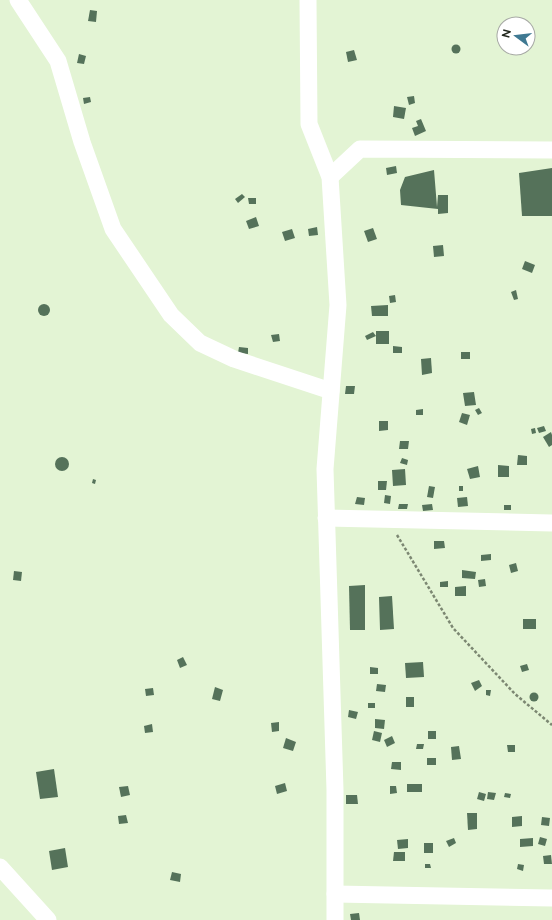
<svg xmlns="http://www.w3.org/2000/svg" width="552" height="920" font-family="Raleway,sans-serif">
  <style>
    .building { fill: #55725a }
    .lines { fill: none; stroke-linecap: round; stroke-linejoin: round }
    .path { stroke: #7c8772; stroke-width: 2.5; stroke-dasharray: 3 2; stroke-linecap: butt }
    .street { stroke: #fff; stroke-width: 17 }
  </style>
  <rect width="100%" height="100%" fill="#e3f4d4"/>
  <g class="building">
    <path d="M 90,10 L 97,11 L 96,22 L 88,21 Z"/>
    <circle cx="456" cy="49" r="4.5"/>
    <path d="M 354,50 L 357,60 L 348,62 L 346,52 Z"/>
    <path d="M 79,54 L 86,56 L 84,64 L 77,63 Z"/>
    <path d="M 414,96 L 415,103 L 409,105 L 407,97 Z"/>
    <path d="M 90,97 L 91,102 L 84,104 L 83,98 Z"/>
    <path d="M 394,106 L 406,108 L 404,119 L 393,117 Z"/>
    <path d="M 421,119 L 426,131 L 415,136 L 412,128 L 418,126 L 416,121 Z"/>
    <path d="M 396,166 L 397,173 L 387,175 L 386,168 Z"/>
    <path d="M 552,168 L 552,216 L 522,216 L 519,173 Z"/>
    <path d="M 434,170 L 437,207 L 438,195 L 448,195 L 448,213 L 438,214 L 438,209 L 401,205 L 400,190 L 405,177 Z"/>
    <path d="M 242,194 L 245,197 L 238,203 L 235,199 Z"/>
    <path d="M 248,198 L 256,198 L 256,204 L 249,204 Z"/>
    <path d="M 256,217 L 259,226 L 249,229 L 246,221 Z"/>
    <path d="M 317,227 L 318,235 L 309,236 L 308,229 Z"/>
    <path d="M 373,228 L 377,239 L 368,242 L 364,231 Z"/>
    <path d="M 292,229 L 295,238 L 285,241 L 282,232 Z"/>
    <path d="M 443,245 L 444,256 L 434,257 L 433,246 Z"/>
    <path d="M 525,261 L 535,265 L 532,273 L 522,269 Z"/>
    <path d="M 516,290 L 518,299 L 514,300 L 511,292 Z"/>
    <path d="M 395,295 L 396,302 L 390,303 L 389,296 Z"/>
    <circle cx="44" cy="310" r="6"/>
    <path d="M 388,305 L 388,316 L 372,316 L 371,306 Z"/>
    <rect x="376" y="331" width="13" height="13"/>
    <path d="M 373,332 L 376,336 L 367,340 L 365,336 Z"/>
    <path d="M 279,334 L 280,341 L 273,342 L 271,335 Z"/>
    <path d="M 393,346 L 402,347 L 402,353 L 393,353 Z"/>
    <path d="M 239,347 L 248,348 L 248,354 L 238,353 Z"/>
    <rect x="461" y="352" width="9" height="7"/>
    <path d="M 431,358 L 432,373 L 422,375 L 421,359 Z"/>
    <path d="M 346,386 L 355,386 L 354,394 L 345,394 Z"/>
    <path d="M 474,392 L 476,405 L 465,406 L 463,393 Z"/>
    <path d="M 479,408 L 482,413 L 478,415 L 475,410 Z"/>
    <path d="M 423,409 L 423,415 L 416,415 L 416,410 Z"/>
    <path d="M 462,413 L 470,415 L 467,425 L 459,422 Z"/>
    <path d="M 379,421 L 388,421 L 388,430 L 379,431 Z"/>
    <path d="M 544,426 L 546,431 L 539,433 L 537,428 Z"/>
    <path d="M 535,428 L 536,433 L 532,434 L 531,429 Z"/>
    <path d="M 551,432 L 552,435 L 552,445 L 549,447 L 543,437 Z"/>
    <path d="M 400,441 L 409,441 L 408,449 L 399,449 Z"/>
    <path d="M 518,455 L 527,456 L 527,465 L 517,465 Z"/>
    <circle cx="62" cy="464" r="7"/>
    <path d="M 402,458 L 408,460 L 407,465 L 400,463 Z"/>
    <path d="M 498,465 L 509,466 L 509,477 L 498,477 Z"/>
    <path d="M 478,466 L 480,477 L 470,479 L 467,469 Z"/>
    <path d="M 405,469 L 406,485 L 393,486 L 392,470 Z"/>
    <path d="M 93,479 L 96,480 L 95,484 L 92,483 Z"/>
    <path d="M 378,481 L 387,481 L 386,490 L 378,490 Z"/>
    <path d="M 429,486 L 435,487 L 433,498 L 427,497 Z"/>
    <rect x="459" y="486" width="4" height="5"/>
    <path d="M 385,495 L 391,496 L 390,504 L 384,503 Z"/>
    <path d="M 357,497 L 365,498 L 364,505 L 355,504 Z"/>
    <path d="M 467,497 L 468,506 L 458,507 L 457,498 Z"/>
    <path d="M 399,504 L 408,504 L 407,509 L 398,509 Z"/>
    <path d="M 432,504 L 433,510 L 423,511 L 422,505 Z"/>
    <rect x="504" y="505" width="7" height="5"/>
    <path d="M 434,541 L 444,541 L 445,548 L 434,549 Z"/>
    <path d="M 491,554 L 491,560 L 481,561 L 481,555 Z"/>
    <path d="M 516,563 L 518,571 L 511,573 L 509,565 Z"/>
    <path d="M 462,570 L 476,572 L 475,579 L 462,578 Z"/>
    <path d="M 14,571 L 22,572 L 21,581 L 13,580 Z"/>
    <path d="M 485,579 L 486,586 L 479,587 L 478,580 Z"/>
    <path d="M 448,581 L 448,587 L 440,587 L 440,582 Z"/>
    <path d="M 365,585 L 365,630 L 350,630 L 349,586 Z"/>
    <path d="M 466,586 L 466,596 L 455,596 L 455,587 Z"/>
    <path d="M 392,596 L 394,629 L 380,630 L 379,597 Z"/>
    <rect x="523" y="619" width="13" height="10"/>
    <path d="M 183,657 L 187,665 L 180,668 L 177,660 Z"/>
    <path d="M 423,662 L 424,677 L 406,678 L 405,663 Z"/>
    <path d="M 527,664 L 529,670 L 522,672 L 520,666 Z"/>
    <path d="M 370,667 L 378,668 L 378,674 L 370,674 Z"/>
    <path d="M 479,680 L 482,686 L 475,691 L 471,683 Z"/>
    <path d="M 377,684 L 386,685 L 385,692 L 376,691 Z"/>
    <path d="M 215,687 L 223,690 L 220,701 L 212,699 Z"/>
    <path d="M 153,688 L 154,695 L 146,696 L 145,689 Z"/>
    <path d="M 486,690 L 491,690 L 490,696 L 486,695 Z"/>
    <circle cx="534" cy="697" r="4.5"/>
    <rect x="406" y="697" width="8" height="10"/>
    <rect x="368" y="703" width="7" height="5"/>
    <path d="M 349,710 L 358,712 L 356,719 L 348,717 Z"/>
    <path d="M 375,719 L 385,720 L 384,729 L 375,728 Z"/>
    <path d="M 279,722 L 279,731 L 272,732 L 271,723 Z"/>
    <path d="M 152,724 L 153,732 L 145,733 L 144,726 Z"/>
    <path d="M 374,731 L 382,733 L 380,742 L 372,740 Z"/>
    <rect x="428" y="731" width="8" height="8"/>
    <path d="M 392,736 L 395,743 L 387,747 L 384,740 Z"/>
    <path d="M 286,738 L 296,742 L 293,751 L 283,748 Z"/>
    <path d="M 417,744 L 424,744 L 423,749 L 416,749 Z"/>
    <path d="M 507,745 L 515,745 L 515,752 L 508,752 Z"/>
    <path d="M 459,746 L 461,759 L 452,760 L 451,747 Z"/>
    <rect x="427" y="758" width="9" height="7"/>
    <path d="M 392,762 L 401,762 L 401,770 L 391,769 Z"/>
    <path d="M 54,769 L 58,797 L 40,799 L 36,772 Z"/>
    <path d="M 285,783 L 287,791 L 277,794 L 275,786 Z"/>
    <rect x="407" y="784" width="15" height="8"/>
    <path d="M 128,786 L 130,795 L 121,797 L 119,787 Z"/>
    <path d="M 390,786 L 396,786 L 397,793 L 390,794 Z"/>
    <path d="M 479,792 L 486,794 L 484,801 L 477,799 Z"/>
    <path d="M 488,792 L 496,793 L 494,800 L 487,799 Z"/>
    <path d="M 505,793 L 511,794 L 510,798 L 504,797 Z"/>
    <path d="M 346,795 L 357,795 L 358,804 L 346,804 Z"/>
    <path d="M 467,813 L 477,813 L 477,829 L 468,830 Z"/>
    <path d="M 126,815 L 128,823 L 119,824 L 118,816 Z"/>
    <path d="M 522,816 L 522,826 L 512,827 L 512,817 Z"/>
    <path d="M 542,817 L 550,818 L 549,826 L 541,825 Z"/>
    <path d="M 540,837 L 547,839 L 545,846 L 538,844 Z"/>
    <path d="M 454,838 L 456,843 L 449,847 L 446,841 Z"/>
    <path d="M 533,838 L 533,846 L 520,847 L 520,839 Z"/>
    <path d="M 408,839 L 408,848 L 398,849 L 397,840 Z"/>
    <rect x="424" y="843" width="9" height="10"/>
    <path d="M 65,848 L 68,867 L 52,870 L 49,851 Z"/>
    <path d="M 394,852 L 405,852 L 405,861 L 393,861 Z"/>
    <path d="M 551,855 L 552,864 L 544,864 L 543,856 Z"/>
    <path d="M 425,864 L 430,864 L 431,868 L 425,868 Z"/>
    <path d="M 518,864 L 524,865 L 523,871 L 517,869 Z"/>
    <path d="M 172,872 L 181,874 L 180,882 L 170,880 Z"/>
    <path d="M 359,913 L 360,920 L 351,920 L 350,914 Z"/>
  </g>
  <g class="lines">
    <path class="path" d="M 397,535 L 453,628 L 515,694 L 552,725"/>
    <g class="street">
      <path d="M 18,0 L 58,61 L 82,142 L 113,229 L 171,315 L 200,343 L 234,359 L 331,391"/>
      <path d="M 308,0 L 309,124 L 330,177 L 338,305 L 325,469 L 335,790 L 335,920"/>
      <path d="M 330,177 L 360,149 L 552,150"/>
      <path d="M 326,518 L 552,523"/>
      <path d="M 0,867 L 48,920"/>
      <path d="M 335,894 L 552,898"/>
    </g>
  </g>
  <g transform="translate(516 36) rotate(285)"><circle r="19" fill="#ffffff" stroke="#a7a9a5"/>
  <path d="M0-3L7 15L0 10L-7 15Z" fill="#3f7992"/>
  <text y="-6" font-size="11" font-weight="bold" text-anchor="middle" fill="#23291e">N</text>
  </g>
</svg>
